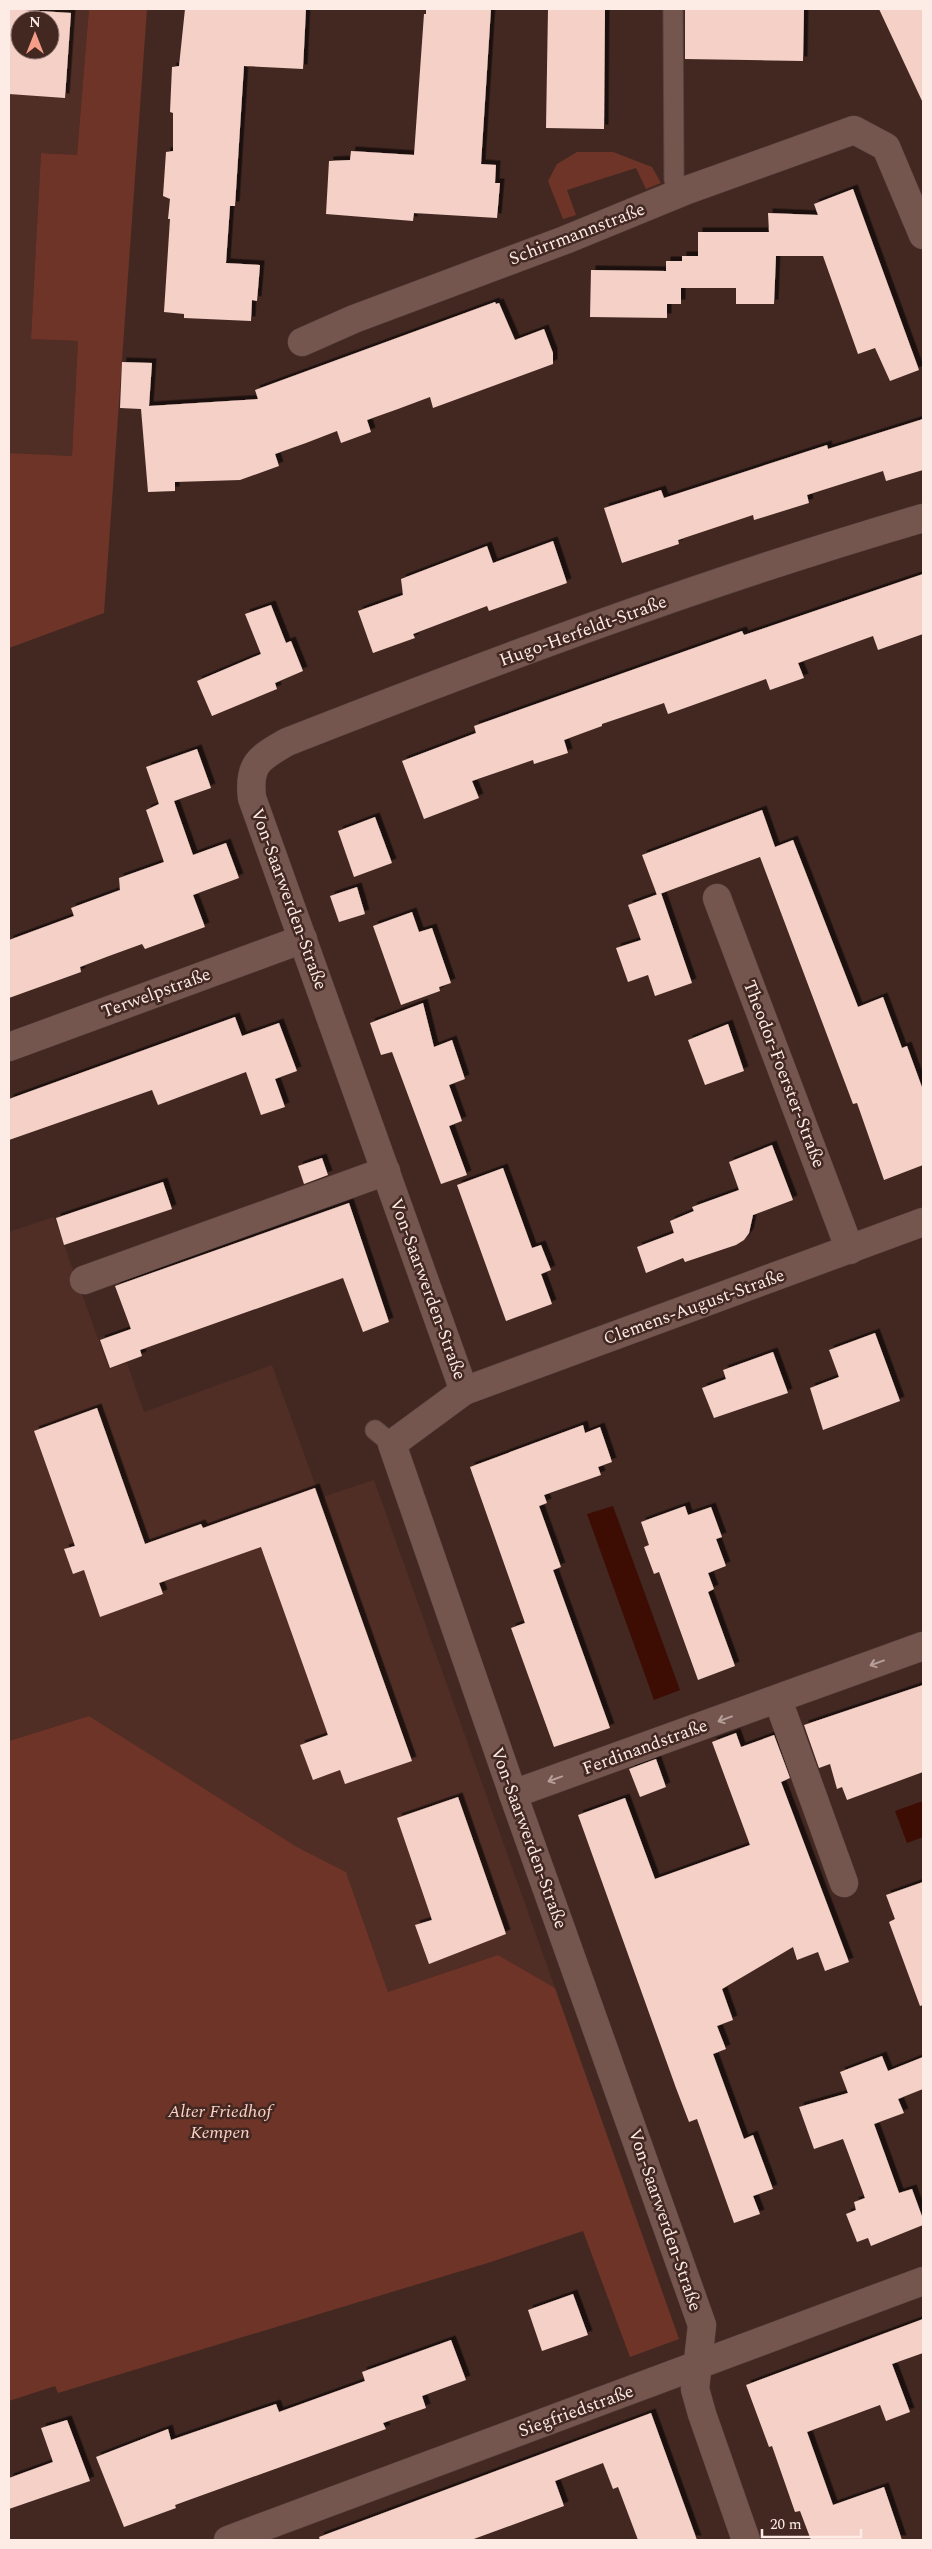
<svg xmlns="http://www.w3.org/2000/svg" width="932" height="2549" font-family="Spectral,serif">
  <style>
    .built { fill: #502e26; fill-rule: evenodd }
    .green { fill: #6e3427 }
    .water { fill: #3d0c03 }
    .building { fill: #f4d0c7; fill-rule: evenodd; filter: url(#shadow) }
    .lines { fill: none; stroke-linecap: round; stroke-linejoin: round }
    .service-casing { stroke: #5b4540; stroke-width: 21 }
    .minor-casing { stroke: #5b4540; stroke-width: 29 }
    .service { stroke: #74564f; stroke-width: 19 }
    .minor { stroke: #74564f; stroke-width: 28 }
    .oneway { stroke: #b8a09a }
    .labels { text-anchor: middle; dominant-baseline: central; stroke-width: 5; stroke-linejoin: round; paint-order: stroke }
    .street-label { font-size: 18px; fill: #fdebe6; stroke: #432822 }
    .park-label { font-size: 18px; font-style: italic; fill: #fbd0c5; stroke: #432822 }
  </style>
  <defs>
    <filter id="shadow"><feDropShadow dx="4.5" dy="-4.5" stdDeviation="0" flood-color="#0009"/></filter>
  </defs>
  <rect width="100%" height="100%" fill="#432822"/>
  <g class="built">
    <path d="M 9,9 L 89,9 L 77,155 L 41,153 L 31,339 L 78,341 L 72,456 L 9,453 ZM 20,20 L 50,20 L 50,50 L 20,50 Z"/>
    <path d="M 54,1217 L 109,1369 L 127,1363 L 144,1412 L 272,1365 L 320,1498 L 374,1480 L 555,1988 L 498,1955 L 388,1992 L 346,1872 L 297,1847 L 89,1716 L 9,1741 L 9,1232 Z"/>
  </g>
  <g class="green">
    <path d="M 89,9 L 147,9 L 104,613 L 9,648 L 9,453 L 72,456 L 78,341 L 31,339 L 41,153 L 77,155 Z"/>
    <path d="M 577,152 L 613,152 L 652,167 L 661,183 L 646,189 L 636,168 L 567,190 L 576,215 L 563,219 L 548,181 L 557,164 Z"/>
    <path d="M 89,1716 L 297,1847 L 346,1872 L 388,1992 L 498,1955 L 555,1988 L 679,2339 L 630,2357 L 583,2231 L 491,2262 L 58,2393 L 55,2386 L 9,2401 L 9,1741 Z"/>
  </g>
  <g class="water">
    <path d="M 613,1506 L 680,1690 L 654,1700 L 587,1514 Z"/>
    <path d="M 923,1801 L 923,1837 L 907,1843 L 895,1811 Z"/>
  </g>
  <g class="building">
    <path d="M 9,9 L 71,13 L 65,98 L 9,94 ZM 20,20 L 50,20 L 50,50 L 20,50 Z"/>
    <path d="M 185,9 L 306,9 L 303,69 L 244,66 L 235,206 L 230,206 L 226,263 L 260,265 L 257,301 L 252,300 L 251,321 L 184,318 L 184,314 L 164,312 L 170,219 L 168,219 L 170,199 L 163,196 L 166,152 L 173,151 L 173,113 L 170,112 L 172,67 L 179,66 Z"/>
    <path d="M 426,9 L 491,9 L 481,164 L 496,165 L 495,183 L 500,183 L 497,218 L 414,213 L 413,221 L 326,214 L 329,161 L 350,160 L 351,151 L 414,155 L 424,14 L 426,14 Z"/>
    <path d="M 548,9 L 605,9 L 604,129 L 546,128 Z"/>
    <path d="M 685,9 L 804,9 L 803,61 L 685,59 Z"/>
    <path d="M 879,9 L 923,9 L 923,103 Z"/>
    <path d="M 853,189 L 919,370 L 890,381 L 875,348 L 858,354 L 823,256 L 776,256 L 774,304 L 736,304 L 736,288 L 681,288 L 681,304 L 667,304 L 667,318 L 590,317 L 591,270 L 666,271 L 666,261 L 682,261 L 682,256 L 698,256 L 698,232 L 769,232 L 768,213 L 818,215 L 814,204 Z"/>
    <path d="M 495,302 L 496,304 L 499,303 L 515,340 L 544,329 L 553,353 L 553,364 L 433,408 L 430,397 L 398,409 L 367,420 L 371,432 L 341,443 L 337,431 L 306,443 L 275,454 L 279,466 L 240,480 L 175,482 L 175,491 L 148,492 L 141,409 L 120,408 L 122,362 L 152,363 L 149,406 L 258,399 L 255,390 Z"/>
    <path d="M 923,419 L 923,470 L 886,481 L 883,471 L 807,495 L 809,503 L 754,520 L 753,515 L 678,540 L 679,544 L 622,563 L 604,508 L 661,490 L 664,498 L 827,445 L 828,449 Z"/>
    <path d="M 553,541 L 567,583 L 489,611 L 487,606 L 413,634 L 415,638 L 373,653 L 358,611 L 403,595 L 401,579 L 487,546 L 493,563 Z"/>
    <path d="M 923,574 L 923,634 L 878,650 L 873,636 L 798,663 L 804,678 L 770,690 L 766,679 L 668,714 L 664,703 L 602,724 L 602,726 L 564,740 L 568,753 L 534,764 L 533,760 L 472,781 L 479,798 L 424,819 L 402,761 L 476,733 L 474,726 L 491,720 L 742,631 L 744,635 Z"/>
    <path d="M 271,605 L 286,643 L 291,641 L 303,671 L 275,683 L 277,689 L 212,716 L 197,681 L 261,654 L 245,614 Z"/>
    <path d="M 197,749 L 211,788 L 174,801 L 193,855 L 226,843 L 239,878 L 193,895 L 205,927 L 145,949 L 142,944 L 109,956 L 80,967 L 81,972 L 9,998 L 9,940 L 74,916 L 71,908 L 120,890 L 119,878 L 164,862 L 146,810 L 159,804 L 146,767 Z"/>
    <path d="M 762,810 L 775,847 L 793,840 L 858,1007 L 883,997 L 902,1048 L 907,1046 L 923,1090 L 923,1165 L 884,1180 L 857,1103 L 853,1104 L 760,857 L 657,895 L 642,855 Z"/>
    <path d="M 375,817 L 392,863 L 354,877 L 338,831 Z"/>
    <path d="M 357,887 L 365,914 L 339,922 L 330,896 Z"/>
    <path d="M 661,893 L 692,983 L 655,996 L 648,975 L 628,982 L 616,948 L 641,940 L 628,905 Z"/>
    <path d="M 412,912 L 419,932 L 432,928 L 451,983 L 439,987 L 440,991 L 401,1005 L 373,926 Z"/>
    <path d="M 423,1003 L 434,1047 L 452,1040 L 465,1079 L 449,1085 L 462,1121 L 449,1126 L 467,1175 L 441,1184 L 392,1052 L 381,1055 L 370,1023 Z"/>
    <path d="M 235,1017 L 242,1036 L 279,1023 L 297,1071 L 275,1079 L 285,1107 L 261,1115 L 246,1072 L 158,1105 L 152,1090 L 9,1140 L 9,1099 Z"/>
    <path d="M 728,1024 L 744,1071 L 705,1085 L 688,1040 Z"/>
    <path d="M 772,1145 L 793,1200 L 753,1215 L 749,1233 L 744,1240 L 736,1245 L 685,1262 L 683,1258 L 646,1273 L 637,1247 L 674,1233 L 670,1221 L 694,1211 L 692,1207 L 739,1190 L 729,1162 Z"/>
    <path d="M 322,1158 L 328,1175 L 304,1184 L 298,1166 Z"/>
    <path d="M 503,1168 L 532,1248 L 541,1245 L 551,1270 L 541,1274 L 552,1304 L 506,1321 L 457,1185 Z"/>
    <path d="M 163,1182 L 172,1209 L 64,1245 L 56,1218 Z"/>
    <path d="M 349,1203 L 389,1322 L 363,1332 L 343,1278 L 140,1350 L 142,1356 L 110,1368 L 100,1340 L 131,1329 L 115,1286 Z"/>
    <path d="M 875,1333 L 900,1401 L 823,1430 L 810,1388 L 839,1377 L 829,1350 Z"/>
    <path d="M 773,1352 L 788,1393 L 714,1418 L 702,1388 L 726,1379 L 723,1370 Z"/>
    <path d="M 97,1408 L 145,1544 L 201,1524 L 203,1528 L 315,1488 L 412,1761 L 345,1784 L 340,1770 L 313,1780 L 300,1745 L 328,1735 L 261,1547 L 159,1583 L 163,1594 L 100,1617 L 84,1570 L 73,1574 L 64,1549 L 75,1546 L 34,1431 Z"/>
    <path d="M 583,1425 L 585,1433 L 600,1427 L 612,1462 L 598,1467 L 601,1475 L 544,1495 L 547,1503 L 539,1506 L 561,1567 L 553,1570 L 610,1728 L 554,1747 L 511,1628 L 525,1623 L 470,1467 Z"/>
    <path d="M 685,1506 L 688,1515 L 711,1507 L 722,1537 L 716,1539 L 726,1566 L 708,1573 L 714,1589 L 708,1592 L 735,1666 L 698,1680 L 659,1572 L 654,1574 L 644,1547 L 649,1545 L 641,1522 Z"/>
    <path d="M 923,1685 L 923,1772 L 847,1800 L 842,1787 L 837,1789 L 830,1764 L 819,1768 L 804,1725 Z"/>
    <path d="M 736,1733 L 741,1747 L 774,1735 L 790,1778 L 781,1782 L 849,1962 L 825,1971 L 818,1952 L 797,1960 L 793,1947 L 722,1989 L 733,2020 L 717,2026 L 726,2049 L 713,2054 L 744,2139 L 753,2135 L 773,2189 L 753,2196 L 760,2214 L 734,2223 L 697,2119 L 689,2122 L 676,2088 L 578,1815 L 625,1798 L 655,1879 L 750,1845 L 712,1742 Z"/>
    <path d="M 656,1759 L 666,1787 L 640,1797 L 629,1769 Z"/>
    <path d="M 458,1797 L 506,1934 L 429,1964 L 415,1925 L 432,1920 L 397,1818 Z"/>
    <path d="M 923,1882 L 923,2005 L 920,2006 L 889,1922 L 895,1919 L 886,1895 Z"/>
    <path d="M 882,2056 L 888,2071 L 923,2057 L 923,2089 L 898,2099 L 904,2113 L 874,2124 L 899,2193 L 912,2189 L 923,2219 L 923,2225 L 871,2246 L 868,2238 L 857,2242 L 846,2214 L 856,2210 L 854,2202 L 865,2198 L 843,2139 L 814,2149 L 799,2107 L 848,2093 L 840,2072 Z"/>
    <path d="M 573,2294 L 588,2335 L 542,2351 L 528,2310 Z"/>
    <path d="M 923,2319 L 923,2353 L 892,2364 L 910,2412 L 886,2421 L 880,2405 L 807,2432 L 833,2505 L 884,2487 L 902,2540 L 811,2540 L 800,2511 L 795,2512 L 772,2446 L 769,2447 L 746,2385 Z"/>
    <path d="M 451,2340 L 466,2380 L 422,2396 L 426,2408 L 383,2423 L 386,2429 L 175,2505 L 176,2508 L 124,2527 L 96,2457 L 168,2429 L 171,2440 L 276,2404 L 279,2412 L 365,2381 L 362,2372 Z"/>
    <path d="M 651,2413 L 697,2540 L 638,2540 L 618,2487 L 613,2489 L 603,2463 L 555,2481 L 564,2506 L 471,2540 L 320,2540 L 319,2537 Z"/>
    <path d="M 67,2420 L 90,2481 L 9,2509 L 9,2478 L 53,2462 L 41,2428 Z"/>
  </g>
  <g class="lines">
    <g class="service-casing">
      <g id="service">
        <path d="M 673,9 L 674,180"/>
        <path d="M 375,1430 L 392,1444"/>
      </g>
    </g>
    <g class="minor-casing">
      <g id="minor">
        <path d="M 302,342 L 354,319 L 565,240 L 687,190 L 854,130 L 886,147 L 923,235"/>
        <path d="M 717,898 L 850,1250"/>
        <path d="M 9,1047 L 303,939"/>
        <path d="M 84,1280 L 386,1171"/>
        <path d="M 464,1391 L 923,1222"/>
        <path d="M 778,1700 L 844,1883"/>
        <path d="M 513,1794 L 923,1646"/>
        <path d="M 228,2540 L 923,2281"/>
        <path d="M 746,2540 L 702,2414 L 695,2389 L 702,2325 L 513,1794 L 392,1444 L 464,1391 L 252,798 C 248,764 259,758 287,742 C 496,660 707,581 923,518"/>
      </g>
    </g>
    <use href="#service" class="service"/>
    <use href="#minor" class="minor"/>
  </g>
  <defs><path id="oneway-shaft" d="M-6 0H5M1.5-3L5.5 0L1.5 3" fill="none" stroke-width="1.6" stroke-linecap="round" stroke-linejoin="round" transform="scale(1.25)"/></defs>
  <g class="oneway">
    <use href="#oneway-shaft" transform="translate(877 1663) rotate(160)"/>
    <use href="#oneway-shaft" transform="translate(725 1719) rotate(160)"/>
    <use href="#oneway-shaft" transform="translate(555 1779) rotate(160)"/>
  </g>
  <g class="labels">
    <g class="street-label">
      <text transform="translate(577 234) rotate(-21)">Schirrmannstraße</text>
      <text transform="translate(583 631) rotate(-20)">Hugo-Herfeldt-Straße</text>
      <text transform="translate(289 899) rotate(70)">Von-Saarwerden-Straße</text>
      <text transform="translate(156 993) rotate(-20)">Terwelpstraße</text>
      <text transform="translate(784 1074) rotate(69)">Theodor-Foerster-Straße</text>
      <text transform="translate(428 1289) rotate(70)">Von-Saarwerden-Straße</text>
      <text transform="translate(694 1307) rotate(-20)">Clemens-August-Straße</text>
      <text transform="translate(645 1747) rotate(-20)">Ferdinandstraße</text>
      <text transform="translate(529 1838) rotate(70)">Von-Saarwerden-Straße</text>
      <text transform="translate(665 2220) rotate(71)">Von-Saarwerden-Straße</text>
      <text transform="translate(576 2411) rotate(-20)">Siegfriedstraße</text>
    </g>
    <g class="park-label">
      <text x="220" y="2111">Alter Friedhof<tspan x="220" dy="21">Kempen</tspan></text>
    </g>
  </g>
  <rect width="932" height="2549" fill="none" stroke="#fdebe6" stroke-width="20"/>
  <g transform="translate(35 35)"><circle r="24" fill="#432822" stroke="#8d7670"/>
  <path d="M0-4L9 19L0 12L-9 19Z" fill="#f49e89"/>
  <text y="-8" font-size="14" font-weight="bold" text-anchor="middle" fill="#fdebe6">N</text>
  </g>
  <path d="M762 2529v8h99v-8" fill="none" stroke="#fdebe6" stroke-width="2.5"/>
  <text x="770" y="2529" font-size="15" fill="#fdebe6" stroke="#432822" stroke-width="4" paint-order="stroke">20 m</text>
</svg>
